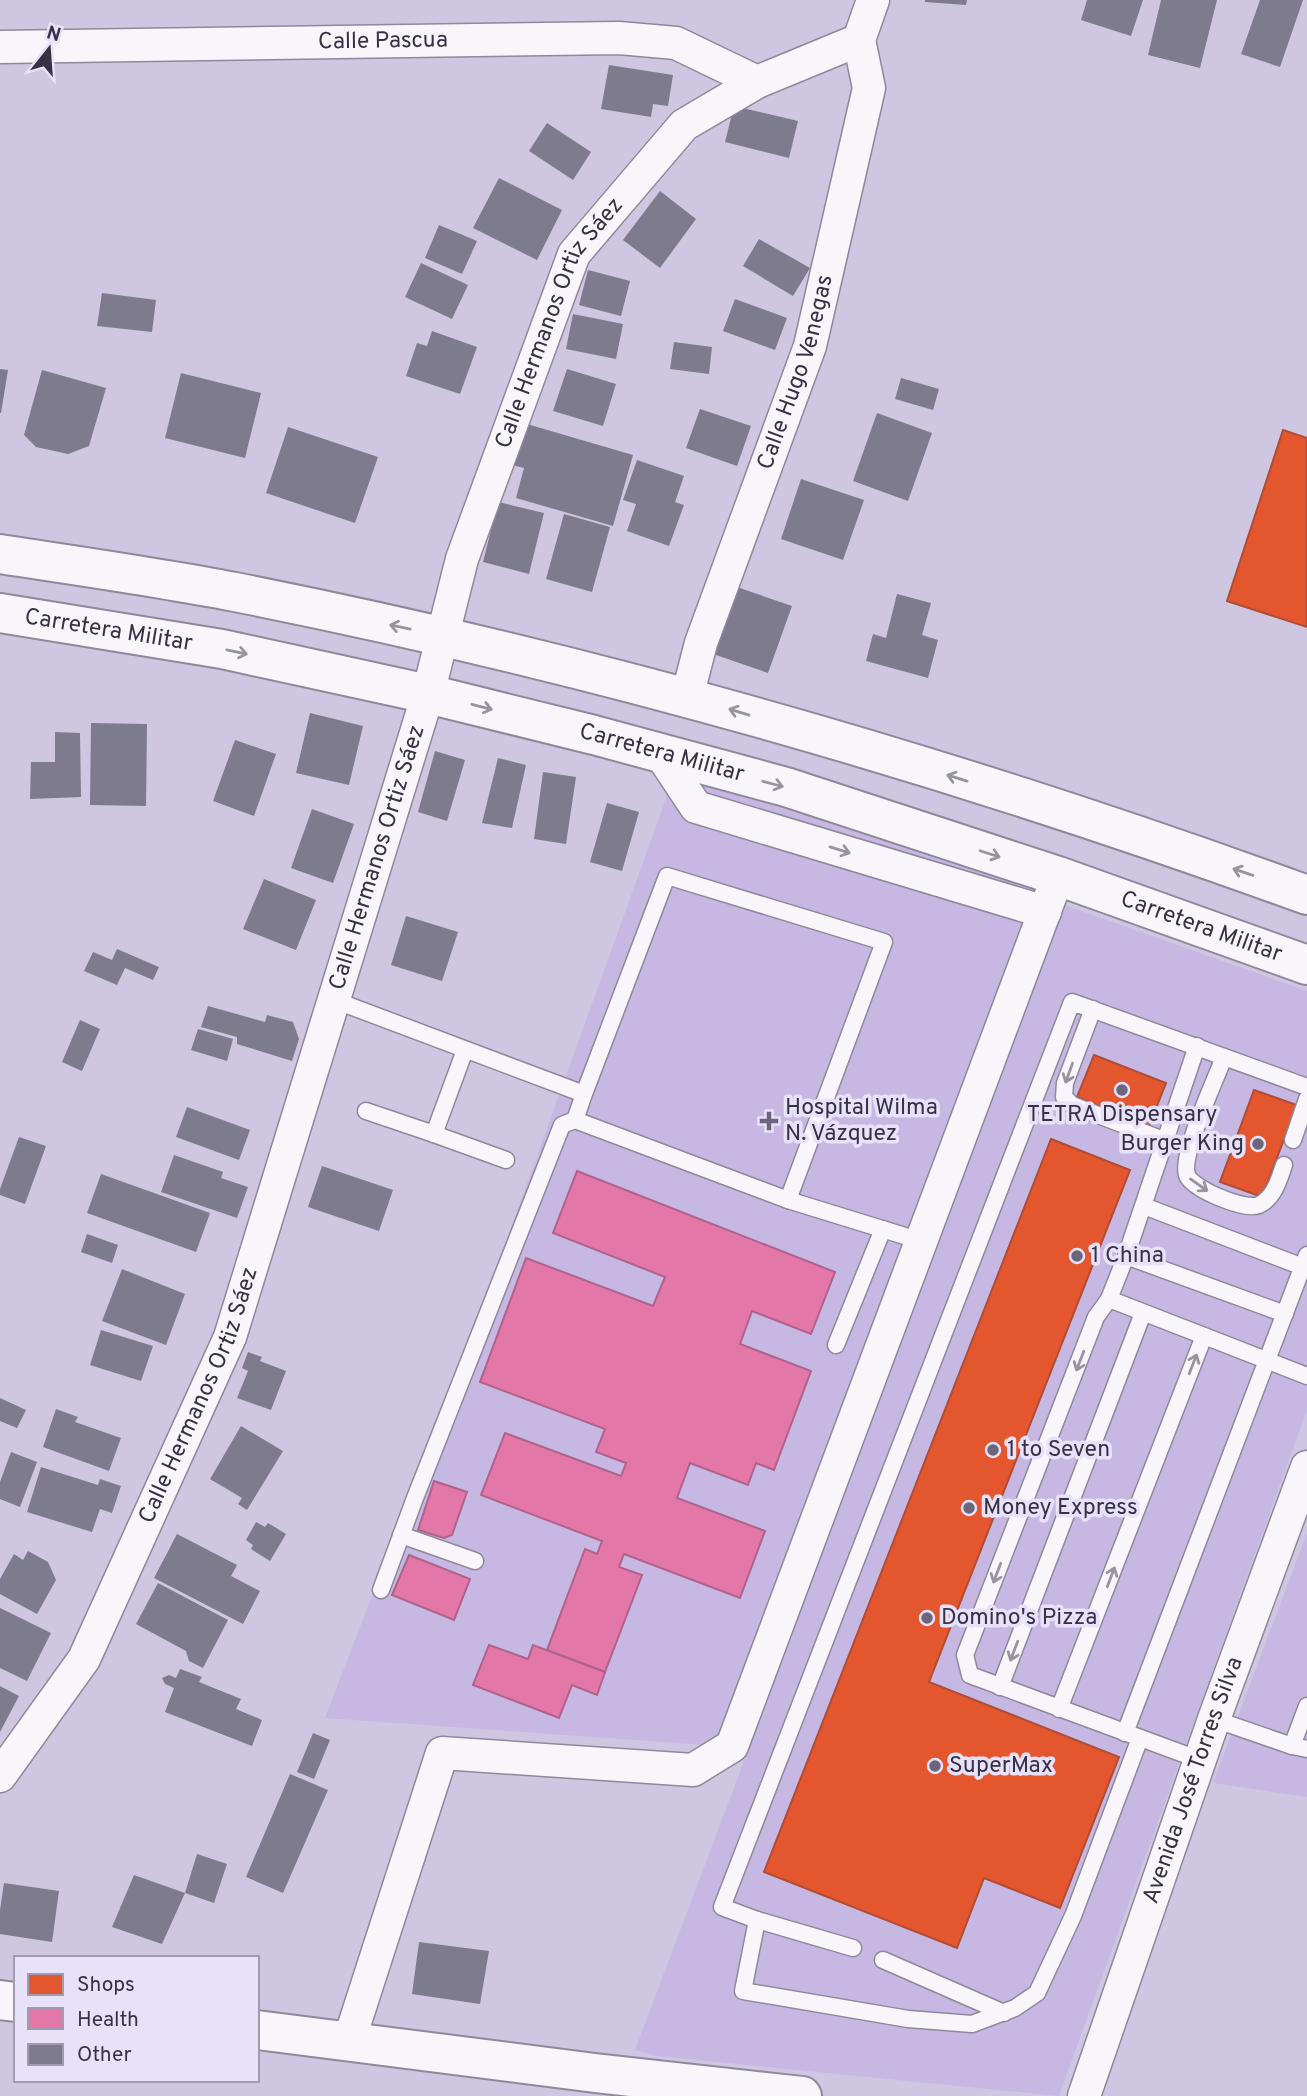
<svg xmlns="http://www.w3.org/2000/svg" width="1307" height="2096" font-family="Overpass,sans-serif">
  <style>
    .built { fill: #c6b8e3 }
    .shops { fill: #e4572e; stroke: #b04c35; stroke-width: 2 }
    .health { fill: #e377a8; stroke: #af628a; stroke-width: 2 }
    .building { fill: #7e7b8e }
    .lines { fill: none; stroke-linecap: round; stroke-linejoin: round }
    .service-casing { stroke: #8f889c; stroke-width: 19 }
    .minor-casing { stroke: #8f889c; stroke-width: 35 }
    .tertiary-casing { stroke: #8f889c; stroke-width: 42 }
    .secondary-casing { stroke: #8f889c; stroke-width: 42 }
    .service { stroke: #f8f6fa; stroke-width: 16 }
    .minor { stroke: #f8f6fa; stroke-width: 32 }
    .tertiary { stroke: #f8f6fa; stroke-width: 38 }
    .secondary { stroke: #f8f6fa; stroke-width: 38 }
    .oneway { stroke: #98949f }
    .poi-dot { fill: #6c657b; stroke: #e8e1fa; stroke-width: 2.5 }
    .labels { text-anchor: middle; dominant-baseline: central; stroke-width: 7; stroke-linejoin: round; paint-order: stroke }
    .street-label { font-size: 23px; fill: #373144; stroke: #e8e1fa }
    .poi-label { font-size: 23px; fill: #373144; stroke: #e8e1fa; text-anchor: start }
  </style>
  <rect width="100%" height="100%" fill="#cfc6e1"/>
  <g class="built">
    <path d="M 675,774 L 1003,880 L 1070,907 L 1307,991 L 1307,1410 L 1059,2096 L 657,2056 L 635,2050 L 749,1748 L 325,1718 L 472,1336 Z"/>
    <path d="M 1307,1533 L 1307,1797 L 1213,1783 Z"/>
  </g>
  <g class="shops">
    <path d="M 1283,430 L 1307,438 L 1307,627 L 1227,601 Z"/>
    <path d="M 1094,1055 L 1166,1083 L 1149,1126 L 1077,1097 Z"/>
    <path d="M 1254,1090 L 1297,1105 L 1262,1197 L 1220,1182 Z"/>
    <path d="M 1051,1139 L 1130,1170 L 929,1682 L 1119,1757 L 1060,1908 L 984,1878 L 957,1948 L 764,1872 Z"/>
  </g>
  <g class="health">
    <path d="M 577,1171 L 835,1272 L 811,1334 L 752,1311 L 740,1344 L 811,1371 L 774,1470 L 756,1463 L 748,1485 L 690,1463 L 677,1498 L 765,1531 L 740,1598 L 624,1554 L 619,1567 L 642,1575 L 605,1672 L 547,1650 L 585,1549 L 597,1554 L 602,1541 L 481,1495 L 505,1433 L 621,1476 L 626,1463 L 596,1452 L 605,1429 L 480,1382 L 526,1258 L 653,1306 L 665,1277 L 553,1233 Z"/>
    <path d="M 434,1481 L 467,1492 L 452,1535 L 444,1538 L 418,1530 Z"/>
    <path d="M 409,1555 L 470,1579 L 454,1620 L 392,1595 Z"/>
    <path d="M 489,1645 L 528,1659 L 533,1645 L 605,1672 L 597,1695 L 572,1685 L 559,1718 L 473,1685 Z"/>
  </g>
  <g class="building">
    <path d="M 925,0 L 967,0 L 966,5 L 925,2 Z"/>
    <path d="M 1087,0 L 1143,0 L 1131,36 L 1081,20 Z"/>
    <path d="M 1161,0 L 1217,0 L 1200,68 L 1148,55 Z"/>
    <path d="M 1260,0 L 1303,0 L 1280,67 L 1241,54 Z"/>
    <path d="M 609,65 L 673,75 L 668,106 L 653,104 L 651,117 L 601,109 Z"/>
    <path d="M 734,106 L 798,121 L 789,158 L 725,142 Z"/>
    <path d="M 547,123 L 591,152 L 573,180 L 529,151 Z"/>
    <path d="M 499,178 L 562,210 L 537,260 L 473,228 Z"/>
    <path d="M 660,191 L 696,219 L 660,268 L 623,240 Z"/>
    <path d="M 439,225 L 477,241 L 462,274 L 425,258 Z"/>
    <path d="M 759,239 L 810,268 L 793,296 L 743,266 Z"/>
    <path d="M 421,263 L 468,285 L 452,319 L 405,297 Z"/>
    <path d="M 588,270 L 630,281 L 621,316 L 579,305 Z"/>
    <path d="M 102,293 L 156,300 L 152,332 L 97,326 Z"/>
    <path d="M 735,299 L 787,318 L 775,350 L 723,331 Z"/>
    <path d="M 573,314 L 623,324 L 616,359 L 566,349 Z"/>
    <path d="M 432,331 L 477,347 L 460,394 L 406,376 L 417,343 L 427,346 Z"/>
    <path d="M 674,342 L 712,347 L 709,374 L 670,369 Z"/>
    <path d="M 0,369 L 8,370 L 1,413 L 0,413 Z"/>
    <path d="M 567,369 L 616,384 L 603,426 L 553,411 Z"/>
    <path d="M 42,370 L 106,388 L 89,446 L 68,454 L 36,447 L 24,435 Z"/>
    <path d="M 181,373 L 261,393 L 245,458 L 165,438 Z"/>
    <path d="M 901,378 L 939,389 L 933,410 L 895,399 Z"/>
    <path d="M 700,409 L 751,426 L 737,466 L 686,448 Z"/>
    <path d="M 877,413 L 932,433 L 908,501 L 853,481 Z"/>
    <path d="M 520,422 L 633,455 L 613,526 L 516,498 L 524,468 L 508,464 Z"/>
    <path d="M 288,427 L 378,457 L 355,523 L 266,493 Z"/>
    <path d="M 637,460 L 684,476 L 675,502 L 684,505 L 669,546 L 627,531 L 636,504 L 623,500 Z"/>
    <path d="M 801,479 L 864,500 L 843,560 L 781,539 Z"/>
    <path d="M 498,502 L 544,513 L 529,574 L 483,562 Z"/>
    <path d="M 564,514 L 610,527 L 592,592 L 546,579 Z"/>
    <path d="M 737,587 L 792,606 L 768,673 L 713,654 Z"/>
    <path d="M 897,594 L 931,603 L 922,635 L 938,640 L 928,678 L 866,661 L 873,634 L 886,638 Z"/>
    <path d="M 310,713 L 363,726 L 349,785 L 296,773 Z"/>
    <path d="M 91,723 L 147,724 L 146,806 L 90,805 Z"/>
    <path d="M 55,732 L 80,733 L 81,797 L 30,799 L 31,762 L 55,762 Z"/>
    <path d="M 235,740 L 276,754 L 254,816 L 213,801 Z"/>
    <path d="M 435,751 L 465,760 L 447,821 L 418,812 Z"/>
    <path d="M 498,758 L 526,765 L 512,828 L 482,823 Z"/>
    <path d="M 543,772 L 576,777 L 566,844 L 534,839 Z"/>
    <path d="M 607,803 L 639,812 L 622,871 L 590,862 Z"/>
    <path d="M 312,809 L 354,824 L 333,883 L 291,868 Z"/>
    <path d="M 264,879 L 316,900 L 296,950 L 243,929 Z"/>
    <path d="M 406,916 L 458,932 L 442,981 L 391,965 Z"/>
    <path d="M 117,949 L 159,967 L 153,980 L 125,968 L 117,985 L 84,971 L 93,952 L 112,960 Z"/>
    <path d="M 208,1006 L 265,1022 L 267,1015 L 293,1022 L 299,1039 L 292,1061 L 237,1044 L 237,1037 L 201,1027 Z"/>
    <path d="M 80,1020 L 100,1029 L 82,1071 L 62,1062 Z"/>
    <path d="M 198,1029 L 233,1039 L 227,1061 L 191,1050 Z"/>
    <path d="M 187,1107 L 250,1130 L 239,1160 L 176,1137 Z"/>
    <path d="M 19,1137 L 46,1146 L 25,1204 L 0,1195 L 0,1189 Z"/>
    <path d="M 174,1155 L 223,1172 L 221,1178 L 248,1187 L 237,1218 L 161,1192 Z"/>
    <path d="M 322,1166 L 393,1190 L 379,1231 L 308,1207 Z"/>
    <path d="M 101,1174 L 210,1213 L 196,1252 L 87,1213 Z"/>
    <path d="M 87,1234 L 118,1245 L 112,1263 L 81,1252 Z"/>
    <path d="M 122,1269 L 185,1294 L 166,1345 L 102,1321 Z"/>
    <path d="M 101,1330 L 153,1346 L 141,1381 L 90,1365 Z"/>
    <path d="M 248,1352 L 262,1357 L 260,1361 L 286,1371 L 271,1410 L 237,1398 L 248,1371 L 242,1368 Z"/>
    <path d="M 0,1398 L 26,1410 L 17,1428 L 0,1421 Z"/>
    <path d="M 56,1409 L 78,1417 L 75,1422 L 121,1438 L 109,1471 L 43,1447 Z"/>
    <path d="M 241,1426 L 283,1451 L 247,1510 L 238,1504 L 242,1498 L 210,1479 Z"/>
    <path d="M 11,1452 L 37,1462 L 20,1507 L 0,1499 L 0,1482 Z"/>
    <path d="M 41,1467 L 98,1485 L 100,1479 L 121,1486 L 112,1513 L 100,1509 L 92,1532 L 27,1512 Z"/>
    <path d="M 256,1522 L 265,1527 L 268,1523 L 286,1534 L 270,1561 L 251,1549 L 253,1545 L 246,1540 Z"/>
    <path d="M 177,1534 L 237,1565 L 231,1576 L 260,1591 L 243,1624 L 154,1578 Z"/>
    <path d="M 28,1551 L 48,1562 L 56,1580 L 37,1614 L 0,1594 L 0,1579 L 14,1554 L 23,1560 Z"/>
    <path d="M 158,1583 L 228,1620 L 203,1668 L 189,1661 L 186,1651 L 136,1624 Z"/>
    <path d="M 0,1608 L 51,1633 L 27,1681 L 0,1668 Z"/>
    <path d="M 180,1669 L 202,1677 L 199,1682 L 241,1699 L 236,1709 L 262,1720 L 252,1746 L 165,1712 L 174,1688 L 165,1684 L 162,1678 L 169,1675 L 176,1678 Z"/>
    <path d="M 0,1686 L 19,1696 L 0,1732 Z"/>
    <path d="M 313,1733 L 330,1740 L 314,1779 L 297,1772 Z"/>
    <path d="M 290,1774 L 328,1790 L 283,1893 L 246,1877 Z"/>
    <path d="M 197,1854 L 227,1864 L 214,1903 L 185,1893 Z"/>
    <path d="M 134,1875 L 185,1893 L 162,1944 L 112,1927 Z"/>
    <path d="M 4,1883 L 59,1891 L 52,1942 L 0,1934 L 0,1910 Z"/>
    <path d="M 419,1942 L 489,1951 L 480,2004 L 412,1994 Z"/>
  </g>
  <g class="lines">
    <g class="service-casing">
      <g id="service">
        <path d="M 334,1000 L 584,1094 L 667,876 L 884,942 L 788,1200 L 575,1120 L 584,1094"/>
        <path d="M 1093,1009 L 1065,1083 L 1064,1097 L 1072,1105 L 1166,1141"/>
        <path d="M 1224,1057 C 1216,1079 1180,1155 1187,1175 C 1192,1189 1245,1211 1259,1205 C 1274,1198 1279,1180 1284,1165"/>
        <path d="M 366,1111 L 434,1134 L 465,1050"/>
        <path d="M 434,1134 L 506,1160"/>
        <path d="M 1293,1140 L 1307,1099"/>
        <path d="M 788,1200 L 921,1241"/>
        <path d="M 1144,1206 L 1303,1267"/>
        <path d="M 1126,1256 L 1197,1046"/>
        <path d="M 1109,1299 L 1307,1376"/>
        <path d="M 836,1345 L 883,1229"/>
        <path d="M 401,1535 L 475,1561"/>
        <path d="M 381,1590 L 415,1498 L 562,1125 L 575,1120"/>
        <path d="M 1000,1687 L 1143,1313"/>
        <path d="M 1307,1706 L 1292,1746 L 1307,1749"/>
        <path d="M 1059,1709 L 1204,1336"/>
        <path d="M 1214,1719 L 1292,1746"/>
        <path d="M 1125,1733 L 1307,1255"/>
        <path d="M 1140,1738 L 1073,1916 L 1037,1993 L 1015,2008 L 972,2024 L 908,2019 L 743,1991 L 757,1920 L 722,1907 L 1072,1002 L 1307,1087"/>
        <path d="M 1200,1760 L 970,1675 L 965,1655 L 1096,1317 L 1109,1299 L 1126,1256 L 1285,1314"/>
        <path d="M 757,1920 L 853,1948"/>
        <path d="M 883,1960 L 1004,2013"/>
      </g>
    </g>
    <g class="minor-casing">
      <g id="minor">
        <path d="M 859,40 L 873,0"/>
        <path id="s1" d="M 0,47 L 619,38 L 676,43 L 757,82"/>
        <path id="s2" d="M 687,697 L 701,643 L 810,346 L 869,88 L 859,40"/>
        <path d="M 660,753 L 696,807 L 1045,912"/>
        <path id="s3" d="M 0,1776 L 84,1659 L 230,1337 L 428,694 L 462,559 L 574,254 L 684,125 L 757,82 L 859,40"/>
        <path d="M 349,2041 L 442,1753 L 693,1770 L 732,1746 L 1058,876"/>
        <path id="s4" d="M 1084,2096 L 1214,1719 L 1307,1467"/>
      </g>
    </g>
    <g class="tertiary-casing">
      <g id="tertiary">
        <path d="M 0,2000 L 16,2002"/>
        <path d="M 257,2030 L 595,2073 L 802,2096"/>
      </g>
    </g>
    <g class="secondary-casing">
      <g id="secondary">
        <path d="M 0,554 C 78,566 157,577 235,592 C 599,664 958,768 1307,895"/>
        <path id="s5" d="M 0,613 L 222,649 L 428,694 L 594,735 L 786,787 L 1058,876 L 1307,965"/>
      </g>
    </g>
    <use href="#service" class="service"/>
    <use href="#minor" class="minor"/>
    <use href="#tertiary" class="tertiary"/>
    <use href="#secondary" class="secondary"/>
  </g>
  <defs><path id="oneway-shaft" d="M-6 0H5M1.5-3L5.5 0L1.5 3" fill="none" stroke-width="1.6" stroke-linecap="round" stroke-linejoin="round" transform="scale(1.75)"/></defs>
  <g class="oneway">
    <use href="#oneway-shaft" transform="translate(400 627) rotate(-168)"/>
    <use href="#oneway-shaft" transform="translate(237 652) rotate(12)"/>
    <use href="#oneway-shaft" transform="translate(482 707) rotate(14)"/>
    <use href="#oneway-shaft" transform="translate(739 712) rotate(-163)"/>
    <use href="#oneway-shaft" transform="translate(957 778) rotate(-163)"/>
    <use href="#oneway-shaft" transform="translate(773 784) rotate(15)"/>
    <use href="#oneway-shaft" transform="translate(840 850) rotate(17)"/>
    <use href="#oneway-shaft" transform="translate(990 854) rotate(18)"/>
    <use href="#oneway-shaft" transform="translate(1243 872) rotate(-161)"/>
    <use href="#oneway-shaft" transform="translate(1069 1073) rotate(110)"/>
    <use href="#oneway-shaft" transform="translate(1199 1185) rotate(35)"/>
    <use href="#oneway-shaft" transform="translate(1080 1361) rotate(111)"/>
    <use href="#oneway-shaft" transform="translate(1193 1364) rotate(-69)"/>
    <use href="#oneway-shaft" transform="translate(997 1573) rotate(111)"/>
    <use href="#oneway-shaft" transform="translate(1111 1577) rotate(-69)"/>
    <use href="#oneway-shaft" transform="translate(1014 1651) rotate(111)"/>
  </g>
  <g class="poi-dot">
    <circle cx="1122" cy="1090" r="7"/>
    <path d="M765.5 1110.5h7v7h7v7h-7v7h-7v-7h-7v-7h7z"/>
    <circle cx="1258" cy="1144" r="7"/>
    <circle cx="1077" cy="1256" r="7"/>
    <circle cx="993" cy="1450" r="7"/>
    <circle cx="969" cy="1508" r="7"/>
    <circle cx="927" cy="1618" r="7"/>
    <circle cx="935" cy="1766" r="7"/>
  </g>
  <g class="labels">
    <g class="street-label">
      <text stroke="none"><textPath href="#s1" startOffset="383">Calle Pascua</textPath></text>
      <text stroke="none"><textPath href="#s3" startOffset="1566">Calle Hermanos Ortiz Sáez</textPath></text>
      <text stroke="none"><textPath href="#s2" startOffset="343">Calle Hugo Venegas</textPath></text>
      <text stroke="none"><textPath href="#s5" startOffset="110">Carretera Militar</textPath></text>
      <text stroke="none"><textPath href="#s5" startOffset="677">Carretera Militar</textPath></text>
      <text stroke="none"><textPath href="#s3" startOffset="999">Calle Hermanos Ortiz Sáez</textPath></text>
      <text stroke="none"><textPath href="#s5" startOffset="1244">Carretera Militar</textPath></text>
      <text stroke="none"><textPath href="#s3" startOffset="432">Calle Hermanos Ortiz Sáez</textPath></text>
      <text stroke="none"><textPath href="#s4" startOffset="334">Avenida José Torres Silva</textPath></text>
    </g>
    <g class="poi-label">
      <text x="785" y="1108">Hospital Wilma<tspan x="785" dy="26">N. Vázquez</tspan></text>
      <text x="1122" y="1115" text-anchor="middle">TETRA Dispensary</text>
      <text x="1244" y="1144" text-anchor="end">Burger King</text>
      <text x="1091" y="1256">1 China</text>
      <text x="1007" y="1450">1 to Seven</text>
      <text x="983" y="1508">Money Express</text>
      <text x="941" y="1618">Domino's Pizza</text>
      <text x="949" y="1766">SuperMax</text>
    </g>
  </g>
  <rect x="14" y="1956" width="245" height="126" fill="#e8e1fa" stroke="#a19bb1" stroke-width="2"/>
  <rect x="28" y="1974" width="35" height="21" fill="#e4572e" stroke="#a19bb1" stroke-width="2"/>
  <text x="77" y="1991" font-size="21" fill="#373144">Shops</text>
  <rect x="28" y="2008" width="35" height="21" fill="#e377a8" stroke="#a19bb1" stroke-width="2"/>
  <text x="77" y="2026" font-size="21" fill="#373144">Health</text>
  <rect x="28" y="2044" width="35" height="21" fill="#7e7b8e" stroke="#a19bb1" stroke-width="2"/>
  <text x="77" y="2061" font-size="21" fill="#373144">Other</text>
  <g transform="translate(49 49) rotate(17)" stroke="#e8e1fa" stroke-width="5" paint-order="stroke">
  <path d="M0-5L12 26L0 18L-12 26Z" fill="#373144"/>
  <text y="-10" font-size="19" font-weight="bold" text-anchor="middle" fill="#373144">N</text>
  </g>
</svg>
